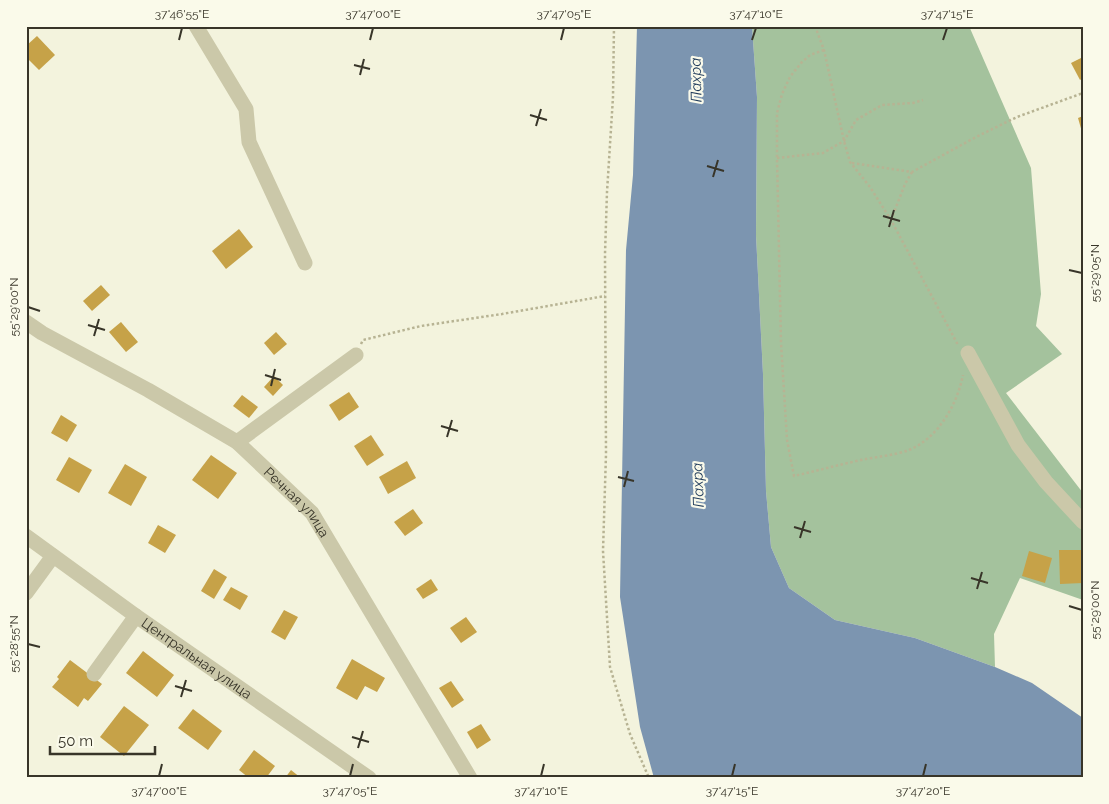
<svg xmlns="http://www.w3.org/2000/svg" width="1109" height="804" font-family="Raleway,sans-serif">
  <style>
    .green { fill: #a4c29d }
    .water { fill: #7c95b0 }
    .building { fill: #c6a248 }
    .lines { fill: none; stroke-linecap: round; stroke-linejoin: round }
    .path { stroke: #b7b393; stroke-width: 2.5; stroke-dasharray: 2.5 2.5; stroke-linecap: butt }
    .minor { stroke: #cbc8a9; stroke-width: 15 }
    .ticks { fill: none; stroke: #383529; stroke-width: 2 }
    .labels { text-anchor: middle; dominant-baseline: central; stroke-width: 4.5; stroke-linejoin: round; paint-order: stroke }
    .street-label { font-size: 14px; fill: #383529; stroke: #fafaea }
    .water-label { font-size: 15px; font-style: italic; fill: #1e3a5a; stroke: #fafaea }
    .neatline { fill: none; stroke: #383529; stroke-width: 2 }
    .ticks-label { font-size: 12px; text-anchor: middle; fill: #383529 }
  </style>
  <rect width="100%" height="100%" fill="#f3f3dd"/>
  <path class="green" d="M 752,26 L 969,26 L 1031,168 L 1041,294 L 1036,326 L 1062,354 L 1006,393 L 1083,493 L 1083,600 L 1020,578 L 994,634 L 995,667 L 915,638 L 835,620 L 789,588 L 771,547 L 766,491 L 763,374 L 756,235 L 757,97 Z"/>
  <path class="water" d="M 637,26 L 752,26 L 757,97 L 756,235 L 763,374 L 766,491 L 771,547 L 789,588 L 835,620 L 915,638 L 995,667 L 1032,683 L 1083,718 L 1083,778 L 654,778 L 640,727 L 620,597 L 626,250 L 633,175 Z"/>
  <g class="building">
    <path d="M 37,36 L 55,55 L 39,70 L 26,57 L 26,46 Z"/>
    <path d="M 1083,57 L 1083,78 L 1080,80 L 1071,63 Z"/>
    <path d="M 1083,116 L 1083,132 L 1082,132 L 1078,118 Z"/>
    <path d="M 239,229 L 253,247 L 226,269 L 212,251 Z"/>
    <path d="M 101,285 L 110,295 L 92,311 L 83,301 Z"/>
    <path d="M 121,322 L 138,342 L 126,352 L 109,332 Z"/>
    <path d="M 276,332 L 287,344 L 274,355 L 264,343 Z"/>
    <path d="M 274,376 L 283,385 L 273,396 L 264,387 Z"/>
    <path d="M 349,392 L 359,407 L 339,421 L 329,405 Z"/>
    <path d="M 242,395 L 258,407 L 249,418 L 233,406 Z"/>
    <path d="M 61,415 L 77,425 L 67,442 L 51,433 Z"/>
    <path d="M 371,435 L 384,455 L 367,466 L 354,446 Z"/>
    <path d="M 211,455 L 237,473 L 218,499 L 192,480 Z"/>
    <path d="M 69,457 L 92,470 L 79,493 L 56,480 Z"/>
    <path d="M 407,461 L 416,478 L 388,494 L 379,477 Z"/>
    <path d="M 125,464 L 147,477 L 131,506 L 108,493 Z"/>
    <path d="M 413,509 L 423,523 L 405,536 L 394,522 Z"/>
    <path d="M 158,525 L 176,535 L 165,553 L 148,543 Z"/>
    <path d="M 1059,550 L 1083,550 L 1083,583 L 1060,584 Z"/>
    <path d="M 1029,551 L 1052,558 L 1045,583 L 1022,576 Z"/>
    <path d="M 214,569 L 227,577 L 214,599 L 201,591 Z"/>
    <path d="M 431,579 L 438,590 L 423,599 L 416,589 Z"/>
    <path d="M 231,587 L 248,596 L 240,610 L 223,600 Z"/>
    <path d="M 284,610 L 298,617 L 285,640 L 271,632 Z"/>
    <path d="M 466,617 L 477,632 L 461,643 L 450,628 Z"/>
    <path d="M 143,651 L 174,675 L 157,697 L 126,673 Z"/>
    <path d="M 352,659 L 385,678 L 377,692 L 365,686 L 357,700 L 336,688 Z"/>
    <path d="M 70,660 L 102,684 L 88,701 L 84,698 L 78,707 L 52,687 L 59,679 L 57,677 Z"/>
    <path d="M 451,681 L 464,700 L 452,708 L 439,688 Z"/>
    <path d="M 124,706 L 149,725 L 124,756 L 100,737 Z"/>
    <path d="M 193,709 L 222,731 L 208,750 L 178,728 Z"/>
    <path d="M 481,724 L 491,740 L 477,749 L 467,732 Z"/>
    <path d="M 254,750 L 275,766 L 266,778 L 249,778 L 239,770 Z"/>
    <path d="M 291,770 L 301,778 L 285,778 Z"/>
  </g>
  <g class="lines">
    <g class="path">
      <path d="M 614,26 L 613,97 L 607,192 L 605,254 L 606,454 L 603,551 L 610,667 L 630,734 L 649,778"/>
      <path d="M 815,26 L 824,50 L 844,141 L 850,162 L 870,187 L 891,220 L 958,345"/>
      <path d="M 824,50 L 810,55 L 801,63 L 790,77 L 782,94 L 777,113 L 777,158 L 781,343 L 787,440 L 794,476 C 816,471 838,465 861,460 C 875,457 896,455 909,450 C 938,438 957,405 963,375"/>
      <path d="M 777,158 L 823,153 L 844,141 L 856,120 L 882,105 L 913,103 L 923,100"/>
      <path d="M 852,163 L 912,172 L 976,137 L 1017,117 L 1083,93"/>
      <path d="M 891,220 L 905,184 L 912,172"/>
      <path d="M 361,344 L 363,340 L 421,326 L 502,314 L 605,296"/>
    </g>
    <g class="minor">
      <path d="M 196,26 L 246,109 L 249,142 L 305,263"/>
      <path id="s1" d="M 26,322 L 42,333 L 148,390 L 237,442 L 312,513 L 470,778"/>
      <path d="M 968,353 L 1018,445 L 1046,482 L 1083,522"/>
      <path d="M 237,442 L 356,355"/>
      <path id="s2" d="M 26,536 L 136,616 L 369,778"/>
      <path d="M 26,593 L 53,556"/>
      <path d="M 94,674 L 136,616"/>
    </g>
  </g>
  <path class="ticks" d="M 179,40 L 182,28M 370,40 L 373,28M 561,40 L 564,28M 752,40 L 756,28M 943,40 L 947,28M 354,65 L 370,69M 360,75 L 364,59M 530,115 L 547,120M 536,126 L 541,109M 707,166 L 724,171M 713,177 L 718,160M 883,216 L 900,221M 889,227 L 894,210M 1069,270 L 1082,273M 28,307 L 40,311M 88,325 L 105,330M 94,336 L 99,319M 265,375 L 281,380M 271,386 L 275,369M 441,426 L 458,431M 447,437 L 452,420M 618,477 L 634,481M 624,487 L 628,471M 794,527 L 811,532M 800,538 L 805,521M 971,578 L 988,583M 977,589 L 982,572M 1069,606 L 1082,610M 28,644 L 40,647M 175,686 L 192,691M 181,697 L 186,680M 352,737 L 369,742M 358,748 L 363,731M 159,776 L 162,764M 350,776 L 353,764M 541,776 L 544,764M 732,776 L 735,764M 923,776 L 926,764"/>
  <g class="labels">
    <g class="street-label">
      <text stroke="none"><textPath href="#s1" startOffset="328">Речная улица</textPath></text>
      <text stroke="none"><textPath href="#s2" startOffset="210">Центральная улица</textPath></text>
    </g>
    <g class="water-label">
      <text transform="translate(696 80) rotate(-91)">Пахра</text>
      <text transform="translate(698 485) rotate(-92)">Пахра</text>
    </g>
  </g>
  <rect width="1109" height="804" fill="none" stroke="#fafaea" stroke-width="55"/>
  <path d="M50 746v8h105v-8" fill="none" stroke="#383529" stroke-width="2.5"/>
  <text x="58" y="746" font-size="15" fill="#383529" stroke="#fafaea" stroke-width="4" paint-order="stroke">50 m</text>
  <rect x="28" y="28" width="1054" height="748" class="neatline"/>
  <g class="ticks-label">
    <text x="182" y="18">37°46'55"E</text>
    <text x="373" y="18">37°47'00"E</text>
    <text x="564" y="18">37°47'05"E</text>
    <text x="756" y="18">37°47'10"E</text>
    <text x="947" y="18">37°47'15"E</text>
    <text transform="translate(1095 273) rotate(-90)" y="4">55°29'05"N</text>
    <text transform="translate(14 307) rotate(-90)" y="4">55°29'00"N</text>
    <text transform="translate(1095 610) rotate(-90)" y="4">55°29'00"N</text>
    <text transform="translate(14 644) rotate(-90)" y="4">55°28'55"N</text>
    <text x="159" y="795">37°47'00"E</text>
    <text x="350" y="795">37°47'05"E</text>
    <text x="541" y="795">37°47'10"E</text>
    <text x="732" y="795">37°47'15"E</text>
    <text x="923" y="795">37°47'20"E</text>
  </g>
</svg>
